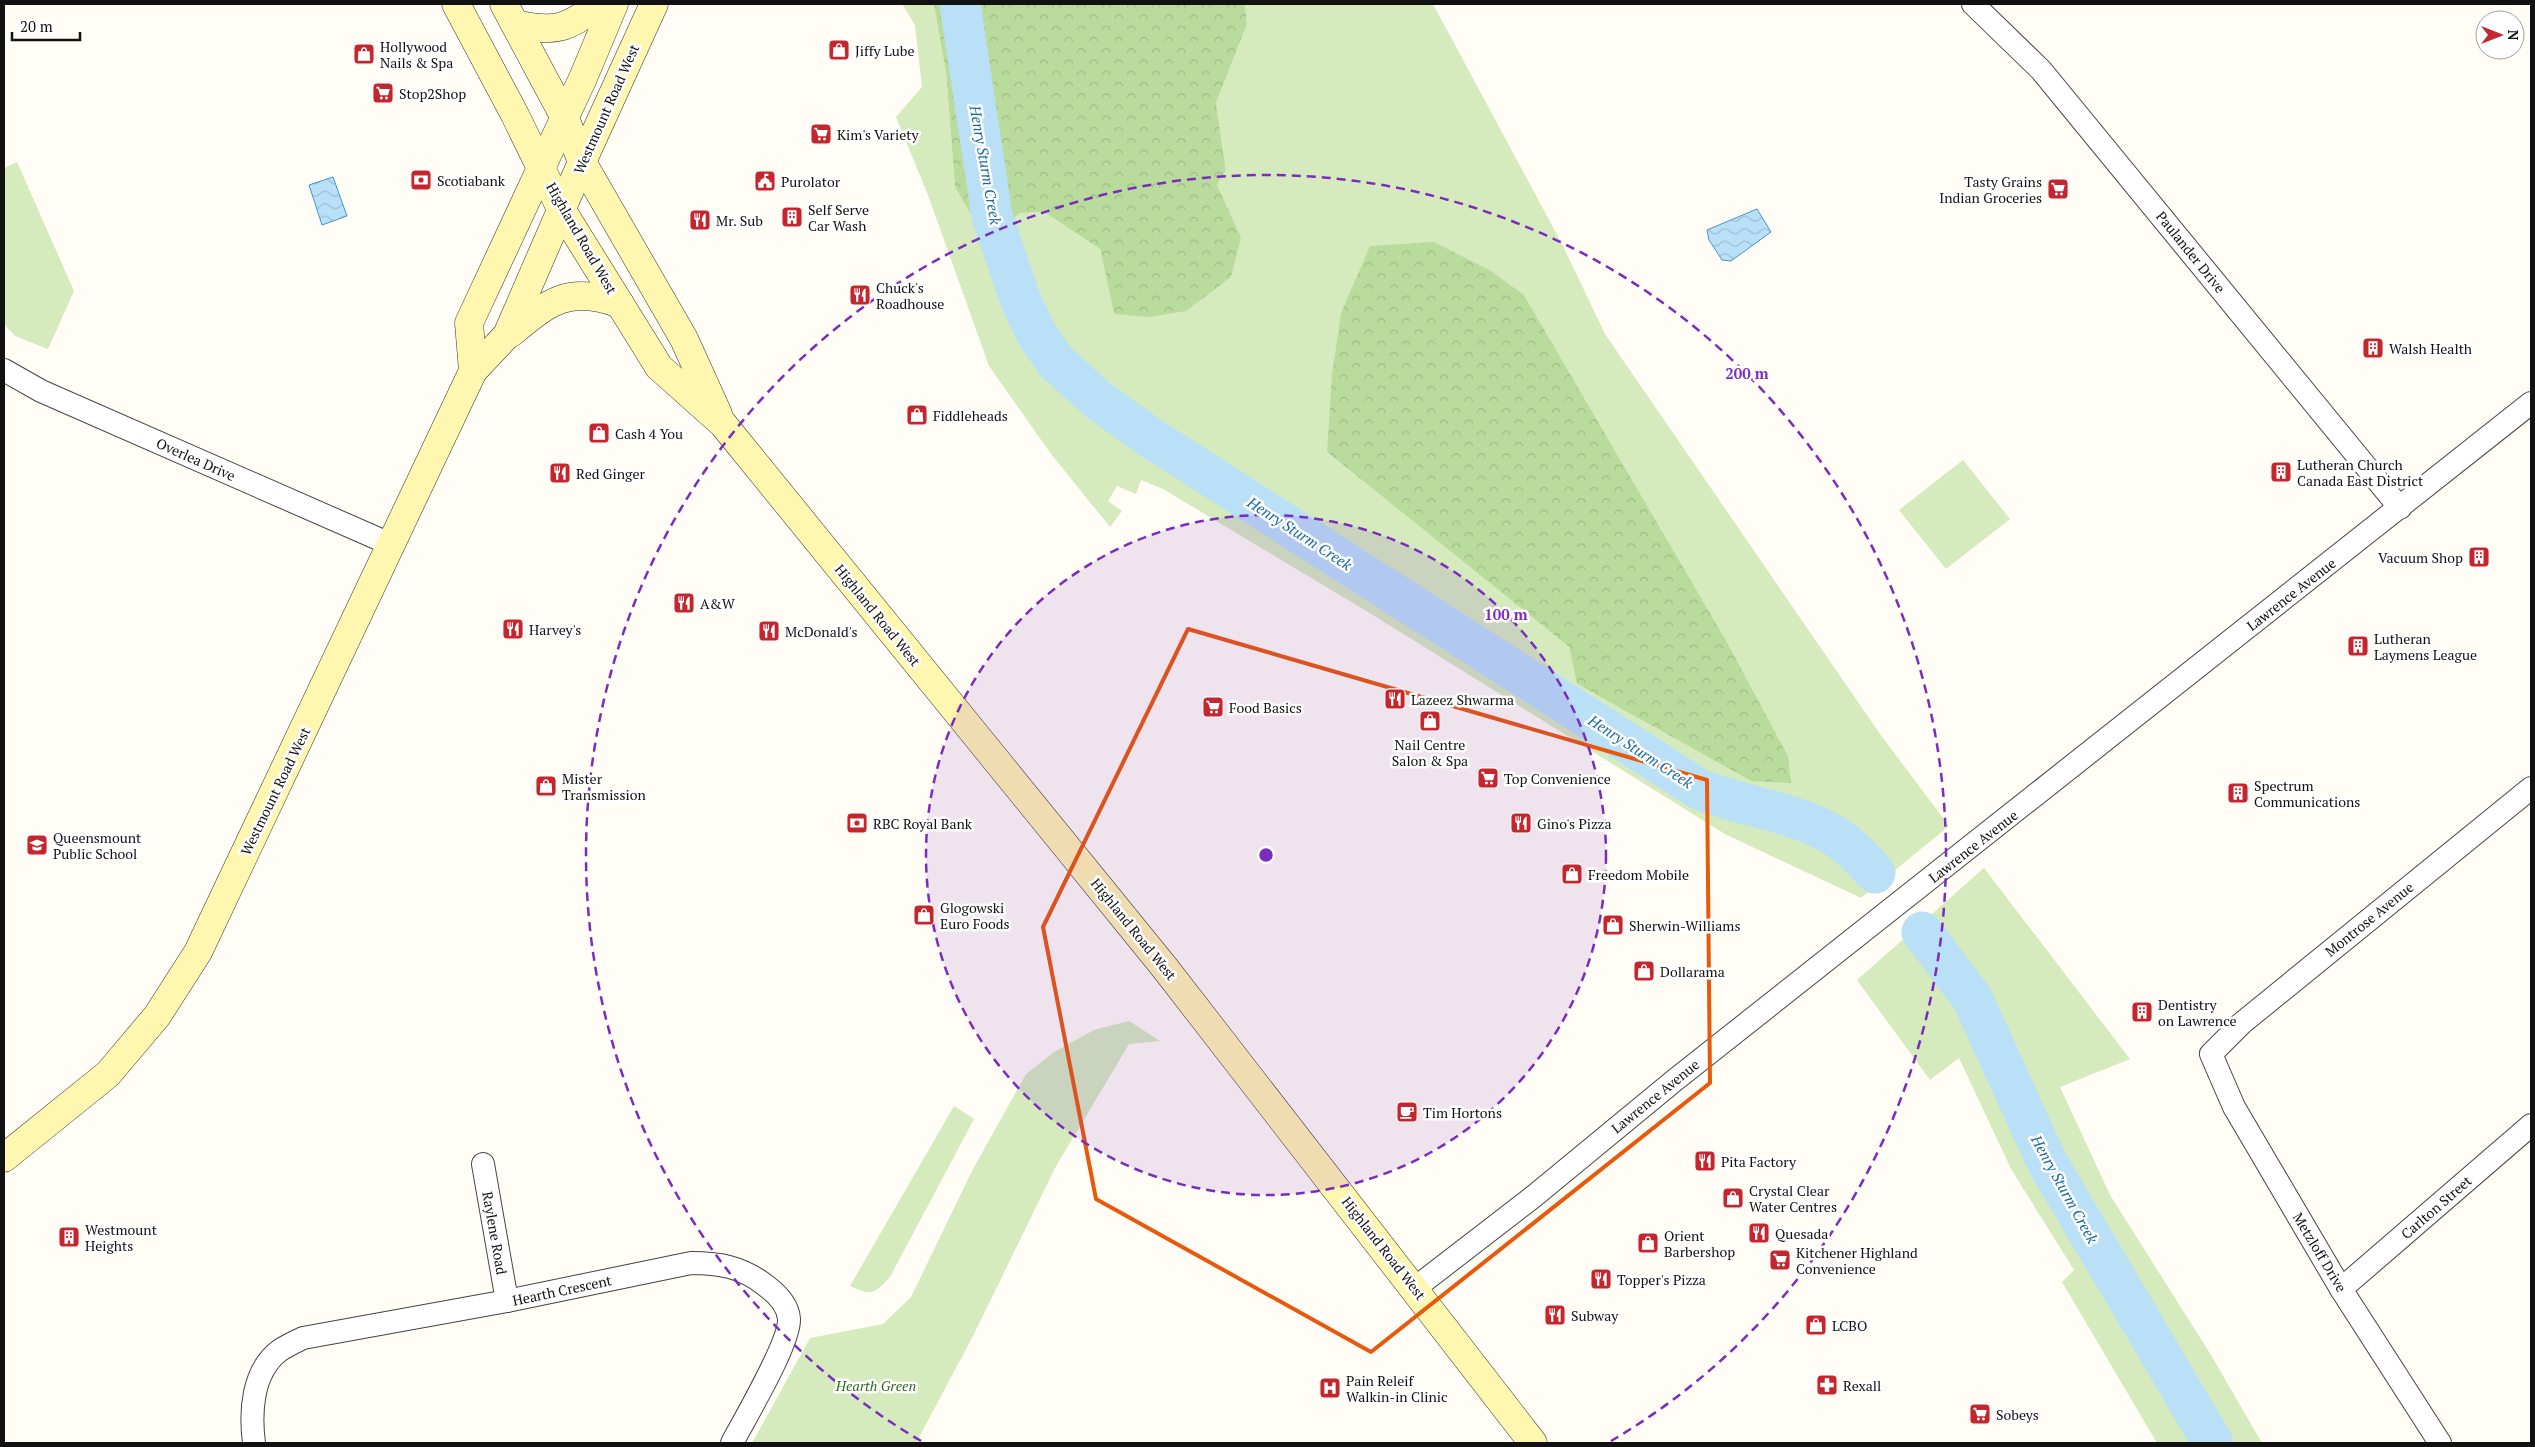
<svg xmlns="http://www.w3.org/2000/svg" width="2535" height="1447" font-family="'PT Serif',serif">
  <style>
    .grass { fill: #d5ebbd; fill-rule: evenodd }
    .forest { fill: url(#forest-crowns) }
    .water { fill: url(#water-waves); stroke: #3f96cf }
    .lines { fill: none; stroke-linecap: round; stroke-linejoin: round }
    .river { stroke: #b9e0f7; stroke-width: 41 }
    .minor-casing { stroke: #444; stroke-width: 24 }
    .secondary-casing { stroke: #333; stroke-width: 29 }
    .minor { stroke: #fff; stroke-width: 22 }
    .secondary { stroke: #fff6b0; stroke-width: 28 }
    .marked { fill: none; stroke: #e8590c; stroke-width: 4; stroke-linejoin: round }
    .ring { fill: none; stroke: #7b2cbf; stroke-width: 2.5; stroke-dasharray: 9 6 }
    .labels { text-anchor: middle; dominant-baseline: central; stroke-width: 5; stroke-linejoin: round; paint-order: stroke }
    .poi-label { font-size: 14px; fill: #111; stroke: #fff; text-anchor: start }
    .street-label { font-size: 14px; fill: #111; stroke: #fff }
    .park-label { font-size: 14px; font-style: italic; fill: #2f6b1f; stroke: #fff }
    .water-label { font-size: 15px; font-style: italic; fill: #1768a6; stroke: #fff }
    .centre { fill: #7b2cbf; stroke: #fff; stroke-width: 2.5 }
    .ring-label { font-size: 15px; text-anchor: middle; font-weight: bold; fill: #7b2cbf; stroke: #fff; stroke-width: 5; stroke-linejoin: round; paint-order: stroke }
  </style>
  <defs>
    <pattern id="forest-crowns" width="20" height="18" patternUnits="userSpaceOnUse" patternTransform="scale(1.25)"><rect width="20" height="18" fill="#b9dc9c"/><path d="M2 6a3 3 0 1 1 6 0M12 15a3 3 0 1 1 6 0" fill="none" stroke="#9ebc85"/></pattern>
    <pattern id="water-waves" width="16" height="10" patternUnits="userSpaceOnUse" patternTransform="scale(1.25)"><rect width="16" height="10" fill="#b9e0f7"/><path d="M0 5q4-4 8 0t8 0" fill="none" stroke="#9ebfd3"/></pattern>
  </defs>
  <rect width="100%" height="100%" fill="#fffdf5"/>
  <g class="grass">
    <path d="M 902,4 L 934,4 L 937,10 L 946,72 L 955,187 L 1019,213 L 1044,212 L 1100,249 L 1114,314 L 1241,237 L 1217,185 L 1226,169 L 1216,103 L 1247,24 L 1245,4 L 1433,4 L 1562,244 L 1605,334 L 1880,734 L 1949,826 L 1861,898 L 1725,834 L 1368,612 L 1163,489 L 1141,480 L 1136,494 L 1117,486 L 1108,501 L 1122,511 L 1110,527 L 1051,454 L 989,366 L 928,195 L 896,117 L 922,87 L 915,25 ZM 1524,295 L 1727,642 L 1788,756 L 1751,781 L 1577,684 L 1569,647 L 1327,452 Z"/>
    <path d="M 17,162 L 74,291 L 48,349 L 15,336 L 4,324 L 4,168 Z"/>
    <path d="M 1963,460 L 2010,519 L 1946,569 L 1899,510 Z"/>
    <path d="M 1984,868 L 2130,1059 L 2060,1087 L 2110,1195 L 2211,1355 L 2262,1443 L 2157,1443 L 2062,1282 L 2074,1270 L 2011,1169 L 1959,1058 L 1930,1080 L 1857,980 Z"/>
    <path d="M 1129,1021 L 1160,1041 L 1129,1044 L 1055,1168 L 974,1334 L 916,1443 L 752,1443 L 810,1338 L 883,1324 L 911,1297 L 972,1171 L 1026,1074 L 1054,1052 L 1094,1030 Z"/>
    <path d="M 954,1106 L 974,1119 L 890,1277 C 874,1294 872,1296 850,1286 Z"/>
  </g>
  <g class="forest">
    <path d="M 934,4 L 1245,4 L 1247,24 L 1216,103 L 1226,170 L 1217,185 L 1241,237 L 1231,277 L 1186,311 L 1148,317 L 1114,314 L 1100,249 L 1044,212 L 1019,213 L 1012,221 L 977,225 L 955,187 L 946,72 Z"/>
    <path d="M 1434,242 L 1491,271 L 1524,295 L 1727,642 L 1788,756 L 1791,783 L 1751,781 L 1577,684 L 1569,647 L 1327,452 L 1332,375 L 1341,313 L 1370,246 Z"/>
  </g>
  <g class="water">
    <path d="M 333,177 L 347,216 L 322,225 L 309,185 Z"/>
    <path d="M 1757,209 L 1771,232 L 1731,261 L 1722,260 L 1709,240 L 1707,230 Z"/>
  </g>
  <g class="lines">
    <g class="river">
      <path d="M 960,4 L 992,216 L 1020,299 L 1036,333 L 1055,361 L 1098,400 L 1148,436 L 1699,789 C 1740,806 1786,810 1826,831 C 1846,841 1861,857 1875,873"/>
      <path d="M 1922,932 L 1972,998 L 2047,1162 L 2213,1443"/>
    </g>
    <g class="minor-casing">
      <g id="minor">
        <path d="M 1973,4 L 2041,70 L 2400,508"/>
        <path d="M 4,370 L 41,391 L 390,544"/>
        <path d="M 483,1164 L 507,1301"/>
        <path d="M 1415,1288 L 1533,1197 L 1675,1080 L 2531,403"/>
        <path d="M 2341,1289 L 2531,1125"/>
        <path d="M 254,1443 C 250,1412 252,1372 279,1351 C 286,1346 295,1342 303,1338 L 507,1301 L 691,1263 C 720,1263 742,1267 765,1285 C 776,1293 788,1305 789,1319 C 790,1343 745,1418 732,1443"/>
        <path d="M 2440,1443 L 2341,1289 L 2234,1107 L 2211,1054 L 2242,1023 L 2531,788"/>
      </g>
    </g>
    <g class="secondary-casing">
      <g id="secondary">
        <path d="M 456,4 L 515,115 L 561,209 L 659,367 L 723,424 L 1165,968 L 1533,1443"/>
        <path d="M 504,4 L 565,118 L 582,162 L 684,339 L 718,414"/>
        <path d="M 515,24 C 554,33 568,29 599,4"/>
        <path d="M 511,333 C 549,301 570,285 620,304"/>
        <path d="M 473,371 L 469,323 L 583,78 L 614,4"/>
        <path d="M 4,1158 L 108,1074 L 157,1016 L 198,952 L 473,371 L 507,335 L 582,162 L 654,4"/>
      </g>
    </g>
    <use href="#minor" class="minor"/>
    <use href="#secondary" class="secondary"/>
  </g>
  <path class="marked" d="M 1188,629 L 1707,780 L 1710,1083 L 1371,1352 L 1096,1199 L 1043,927 Z"/>
  <circle cx="1266" cy="855" r="340" fill="#7b2cbf" fill-opacity=".12"/>
  <g class="ring">
    <circle cx="1266" cy="855" r="340"/>
    <path d="M921 1441A680 680 0 1 1 1611 1441"/>
  </g>
  <defs>
    <g id="shop-square" transform="scale(1.125)"><rect x="-9" y="-9" width="18" height="18" rx="4" fill="#c4262e" stroke="#fff"/><path d="M-5-2.5h2.3a2.7 3.5 0 0 1 5.4 0H5L5.5 6h-11ZM-1.5-2.5h3a1.5 2.3 0 0 0-3 0Z" fill="#fff"/></g>
    <g id="supermarket-square" transform="scale(1.125)"><rect x="-9" y="-9" width="18" height="18" rx="4" fill="#c4262e" stroke="#fff"/><path d="M-6-5.5h2.5l.6 2H6L4.5 2H-2.5L-4.4-4H-6ZM-1.5 3.2a1.3 1.3 0 1 0 .1 0ZM3 3.2a1.3 1.3 0 1 0 .1 0Z" fill="#fff"/></g>
    <g id="bank-square" transform="scale(1.125)"><rect x="-9" y="-9" width="18" height="18" rx="4" fill="#c4262e" stroke="#fff"/><path d="M-6-4H6V4H-6ZM0-2.3a2.3 2.3 0 1 0 0 4.6a2.3 2.3 0 1 0 0-4.6Z" fill="#fff"/></g>
    <g id="civic-square" transform="scale(1.125)"><rect x="-9" y="-9" width="18" height="18" rx="4" fill="#c4262e" stroke="#fff"/><path d="M-.6-6.5H3V-4.5H.6V-3L4-1V1h2V6H-6V1h2V-1L-.6-3ZM-1.2 2.5V6h2.4V2.5Z" fill="#fff"/></g>
    <g id="building-square" transform="scale(1.125)"><rect x="-9" y="-9" width="18" height="18" rx="4" fill="#c4262e" stroke="#fff"/><path d="M-4-6H4V6H1V3H-1V6H-4ZM-2.5-4.3h1.7v1.8h-1.7ZM.8-4.3h1.7v1.8H.8ZM-2.5-1h1.7V.8h-1.7ZM.8-1h1.7V.8H.8Z" fill="#fff"/></g>
    <g id="restaurant-square" transform="scale(1.125)"><rect x="-9" y="-9" width="18" height="18" rx="4" fill="#c4262e" stroke="#fff"/><path d="M-5-6h1v4h1v-4h1v4h1v-4h1v5L-1.5 .5V6h-2V.5L-5-1ZM5-6V6H3V1.5H1.5Q1.5-4 5-6Z" fill="#fff"/></g>
    <g id="school-square" transform="scale(1.125)"><rect x="-9" y="-9" width="18" height="18" rx="4" fill="#c4262e" stroke="#fff"/><path d="M0-5L7-2L0 1L-7-2ZM-4 1L0 2.5L4 1V4Q0 6-4 4Z" fill="#fff"/></g>
    <g id="cafe-square" transform="scale(1.125)"><rect x="-9" y="-9" width="18" height="18" rx="4" fill="#c4262e" stroke="#fff"/><path d="M-5.5-4.5H6V0H3Q3 3.5 0 3.5H-2.5Q-5.5 3.5-5.5 0ZM3-3.2v2h1.7v-2ZM-6 4.5H4V6H-6Z" fill="#fff"/></g>
    <g id="pharmacy-square" transform="scale(1.125)"><rect x="-9" y="-9" width="18" height="18" rx="4" fill="#c4262e" stroke="#fff"/><path d="M-2-6h4v4h4v4h-4v4h-4v-4h-4v-4h4Z" fill="#fff"/></g>
    <g id="hospital-square" transform="scale(1.125)"><rect x="-9" y="-9" width="18" height="18" rx="4" fill="#c4262e" stroke="#fff"/><path d="M-5-5h3v3.5h4V-5h3V5h-3V1.5h-4V5h-3Z" fill="#fff"/></g>
  </defs>
  <g fill-rule="evenodd">
    <use href="#shop-square" x="839" y="50"/>
    <use href="#shop-square" x="364" y="54"/>
    <use href="#supermarket-square" x="383" y="93"/>
    <use href="#supermarket-square" x="821" y="134"/>
    <use href="#bank-square" x="421" y="180"/>
    <use href="#civic-square" x="765" y="181"/>
    <use href="#supermarket-square" x="2058" y="189"/>
    <use href="#building-square" x="792" y="217"/>
    <use href="#restaurant-square" x="700" y="220"/>
    <use href="#restaurant-square" x="860" y="295"/>
    <use href="#building-square" x="2373" y="348"/>
    <use href="#shop-square" x="917" y="415"/>
    <use href="#shop-square" x="599" y="433"/>
    <use href="#building-square" x="2281" y="472"/>
    <use href="#restaurant-square" x="560" y="473"/>
    <use href="#building-square" x="2479" y="557"/>
    <use href="#restaurant-square" x="684" y="603"/>
    <use href="#restaurant-square" x="513" y="629"/>
    <use href="#restaurant-square" x="769" y="631"/>
    <use href="#building-square" x="2358" y="646"/>
    <use href="#restaurant-square" x="1395" y="699"/>
    <use href="#supermarket-square" x="1213" y="707"/>
    <use href="#shop-square" x="1430" y="721"/>
    <use href="#supermarket-square" x="1488" y="778"/>
    <use href="#shop-square" x="546" y="786"/>
    <use href="#building-square" x="2238" y="793"/>
    <use href="#bank-square" x="857" y="823"/>
    <use href="#restaurant-square" x="1521" y="823"/>
    <use href="#school-square" x="37" y="845"/>
    <use href="#shop-square" x="1572" y="874"/>
    <use href="#shop-square" x="924" y="915"/>
    <use href="#shop-square" x="1613" y="925"/>
    <use href="#shop-square" x="1644" y="971"/>
    <use href="#building-square" x="2142" y="1012"/>
    <use href="#cafe-square" x="1407" y="1112"/>
    <use href="#restaurant-square" x="1705" y="1161"/>
    <use href="#shop-square" x="1733" y="1198"/>
    <use href="#restaurant-square" x="1759" y="1233"/>
    <use href="#building-square" x="69" y="1237"/>
    <use href="#shop-square" x="1648" y="1243"/>
    <use href="#supermarket-square" x="1780" y="1260"/>
    <use href="#restaurant-square" x="1601" y="1279"/>
    <use href="#restaurant-square" x="1555" y="1315"/>
    <use href="#shop-square" x="1816" y="1325"/>
    <use href="#pharmacy-square" x="1827" y="1385"/>
    <use href="#hospital-square" x="1330" y="1388"/>
    <use href="#supermarket-square" x="1980" y="1414"/>
  </g>
  <g class="labels">
    <g class="poi-label">
      <text x="380" y="46">Hollywood<tspan x="380" dy="16">Nails &amp; Spa</tspan></text>
      <text x="855" y="50">Jiffy Lube</text>
      <text x="399" y="93">Stop2Shop</text>
      <text x="837" y="134">Kim's Variety</text>
      <text x="437" y="180">Scotiabank</text>
      <text x="781" y="181">Purolator</text>
      <text x="2042" y="181" text-anchor="end">Tasty Grains<tspan x="2042" dy="16">Indian Groceries</tspan></text>
      <text x="808" y="209">Self Serve<tspan x="808" dy="16">Car Wash</tspan></text>
      <text x="716" y="220">Mr. Sub</text>
      <text x="876" y="287">Chuck's<tspan x="876" dy="16">Roadhouse</tspan></text>
      <text x="2389" y="348">Walsh Health</text>
      <text x="933" y="415">Fiddleheads</text>
      <text x="615" y="433">Cash 4 You</text>
      <text x="2297" y="464">Lutheran Church<tspan x="2297" dy="16">Canada East District</tspan></text>
      <text x="576" y="473">Red Ginger</text>
      <text x="2463" y="557" text-anchor="end">Vacuum Shop</text>
      <text x="700" y="603">A&amp;W</text>
      <text x="529" y="629">Harvey's</text>
      <text x="785" y="631">McDonald's</text>
      <text x="2374" y="638">Lutheran<tspan x="2374" dy="16">Laymens League</tspan></text>
      <text x="1411" y="699">Lazeez Shwarma</text>
      <text x="1229" y="707">Food Basics</text>
      <text x="1430" y="744" text-anchor="middle">Nail Centre<tspan x="1430" dy="16">Salon &amp; Spa</tspan></text>
      <text x="562" y="778">Mister<tspan x="562" dy="16">Transmission</tspan></text>
      <text x="1504" y="778">Top Convenience</text>
      <text x="2254" y="785">Spectrum<tspan x="2254" dy="16">Communications</tspan></text>
      <text x="873" y="823">RBC Royal Bank</text>
      <text x="1537" y="823">Gino's Pizza</text>
      <text x="53" y="837">Queensmount<tspan x="53" dy="16">Public School</tspan></text>
      <text x="1588" y="874">Freedom Mobile</text>
      <text x="940" y="907">Glogowski<tspan x="940" dy="16">Euro Foods</tspan></text>
      <text x="1629" y="925">Sherwin-Williams</text>
      <text x="1660" y="971">Dollarama</text>
      <text x="2158" y="1004">Dentistry<tspan x="2158" dy="16">on Lawrence</tspan></text>
      <text x="1423" y="1112">Tim Hortons</text>
      <text x="1721" y="1161">Pita Factory</text>
      <text x="1749" y="1190">Crystal Clear<tspan x="1749" dy="16">Water Centres</tspan></text>
      <text x="85" y="1229">Westmount<tspan x="85" dy="16">Heights</tspan></text>
      <text x="1775" y="1233">Quesada</text>
      <text x="1664" y="1235">Orient<tspan x="1664" dy="16">Barbershop</tspan></text>
      <text x="1796" y="1252">Kitchener Highland<tspan x="1796" dy="16">Convenience</tspan></text>
      <text x="1617" y="1279">Topper's Pizza</text>
      <text x="1571" y="1315">Subway</text>
      <text x="1832" y="1325">LCBO</text>
      <text x="1346" y="1380">Pain Releif<tspan x="1346" dy="16">Walkin-in Clinic</tspan></text>
      <text x="1843" y="1385">Rexall</text>
      <text x="1996" y="1414">Sobeys</text>
    </g>
    <g class="street-label">
      <text transform="translate(606 109) rotate(-66)">Westmount Road West</text>
      <text transform="translate(582 238) rotate(60)">Highland Road West</text>
      <text transform="translate(2191 252) rotate(51)">Paulander Drive</text>
      <text transform="translate(196 459) rotate(24)">Overlea Drive</text>
      <text transform="translate(2291 594) rotate(-38)">Lawrence Avenue</text>
      <text transform="translate(878 615) rotate(51)">Highland Road West</text>
      <text transform="translate(275 791) rotate(-64)">Westmount Road West</text>
      <text transform="translate(1973 846) rotate(-38)">Lawrence Avenue</text>
      <text transform="translate(2369 919) rotate(-39)">Montrose Avenue</text>
      <text transform="translate(1134 929) rotate(51)">Highland Road West</text>
      <text transform="translate(1655 1096) rotate(-39)">Lawrence Avenue</text>
      <text transform="translate(2436 1207) rotate(-41)">Carlton Street</text>
      <text transform="translate(495 1233) rotate(80)">Raylene Road</text>
      <text transform="translate(1384 1248) rotate(52)">Highland Road West</text>
      <text transform="translate(2320 1252) rotate(59)">Metzloff Drive</text>
      <text transform="translate(562 1290) rotate(-12)">Hearth Crescent</text>
    </g>
    <g class="park-label">
      <text x="876" y="1385">Hearth Green</text>
    </g>
    <g class="water-label">
      <text transform="translate(986 165) rotate(80)">Henry Sturm Creek</text>
      <text transform="translate(1300 533) rotate(33)">Henry Sturm Creek</text>
      <text transform="translate(1641 751) rotate(33)">Henry Sturm Creek</text>
      <text transform="translate(2065 1189) rotate(61)">Henry Sturm Creek</text>
    </g>
  </g>
  <circle cx="1266" cy="855" r="8" class="centre"/>
  <g class="ring-label">
    <text x="1747" y="379">200 m</text>
    <text x="1506" y="620">100 m</text>
  </g>
  <rect width="2535" height="1447" fill="none" stroke="#111111" stroke-width="10"/>
  <g transform="translate(2500 35) rotate(90)"><circle r="24" fill="#ffffff" stroke="#a0a0a0"/>
  <path d="M0-4L9 19L0 12L-9 19Z" fill="#c4262e"/>
  <text y="-8" font-size="14" font-weight="bold" text-anchor="middle" fill="#111111">N</text>
  </g>
  <path d="M12 32v8h68v-8" fill="none" stroke="#111111" stroke-width="2.5"/>
  <text x="20" y="32" font-size="15" fill="#111111" stroke="#ffffff" stroke-width="4" paint-order="stroke">20 m</text>
</svg>
